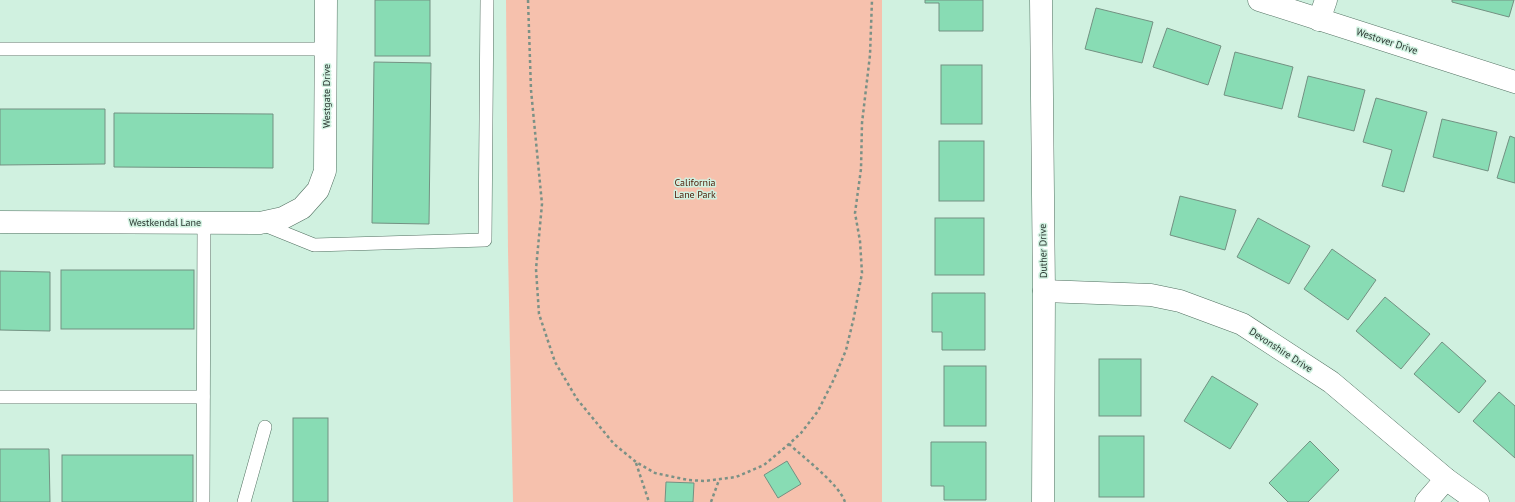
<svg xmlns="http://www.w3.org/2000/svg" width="1515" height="502" font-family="'PT Sans',sans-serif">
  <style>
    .green { fill: #f6c1ad }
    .building { fill: #88dcb4; stroke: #739182 }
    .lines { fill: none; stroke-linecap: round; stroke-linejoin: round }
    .service-casing { stroke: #527061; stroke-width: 14 }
    .minor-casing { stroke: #527061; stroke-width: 23 }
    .path { stroke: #7b9186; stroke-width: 2.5; stroke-dasharray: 3 3; stroke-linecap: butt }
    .service { stroke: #fff; stroke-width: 13 }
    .minor { stroke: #fff; stroke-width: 22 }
    .labels { text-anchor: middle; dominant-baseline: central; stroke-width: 3; stroke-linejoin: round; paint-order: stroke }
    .street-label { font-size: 10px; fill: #2a3731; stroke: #d0f1e0 }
    .park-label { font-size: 10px; fill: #50210d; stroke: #d0f1e0 }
  </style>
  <rect width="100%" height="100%" fill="#d0f1e0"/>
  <path class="green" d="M 506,0 L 882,0 L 882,502 L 513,502 L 508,251 Z"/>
  <g class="building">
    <rect x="375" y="0" width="55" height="56"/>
    <path d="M 925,0 L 983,0 L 983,31 L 939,31 L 939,3 L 925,3 Z"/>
    <path d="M 1452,0 L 1514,0 L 1509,17 L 1452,2 Z"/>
    <path d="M 1096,8 L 1153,22 L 1142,63 L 1085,49 Z"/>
    <path d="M 1167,28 L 1221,46 L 1208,85 L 1153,67 Z"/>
    <path d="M 1235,52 L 1293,67 L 1282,109 L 1224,95 Z"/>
    <path d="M 374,62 L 431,63 L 429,224 L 372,223 Z"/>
    <rect x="941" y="65" width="41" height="59"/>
    <path d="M 1308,76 L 1365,90 L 1354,131 L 1298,117 Z"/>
    <path d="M 1376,98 L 1427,112 L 1404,192 L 1382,186 L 1392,150 L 1363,142 Z"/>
    <path d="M 0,109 L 105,109 L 105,164 L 0,165 Z"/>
    <path d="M 114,113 L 273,114 L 273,168 L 114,167 Z"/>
    <path d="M 1442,119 L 1497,132 L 1488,171 L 1433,157 Z"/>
    <path d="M 1510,136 L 1515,138 L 1515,183 L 1497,178 Z"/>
    <rect x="939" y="141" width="45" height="60"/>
    <path d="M 1180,196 L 1236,210 L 1225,250 L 1170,235 Z"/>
    <rect x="935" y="218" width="49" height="57"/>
    <path d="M 1258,218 L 1310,246 L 1289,284 L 1237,257 Z"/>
    <path d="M 1332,249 L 1376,280 L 1348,320 L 1304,289 Z"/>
    <rect x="61" y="270" width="133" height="59"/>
    <path d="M 0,271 L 50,272 L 50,331 L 0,330 Z"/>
    <path d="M 932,293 L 985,293 L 985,350 L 942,350 L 942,332 L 932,332 Z"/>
    <path d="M 1385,297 L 1430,334 L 1401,369 L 1356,331 Z"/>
    <path d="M 1442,342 L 1486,381 L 1459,413 L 1414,374 Z"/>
    <rect x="1099" y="359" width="42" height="57"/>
    <rect x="944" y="366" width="42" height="60"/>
    <path d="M 1212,376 L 1258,404 L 1230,449 L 1184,421 Z"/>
    <path d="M 1499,392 L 1515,406 L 1515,458 L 1473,421 Z"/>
    <rect x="293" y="418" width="35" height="84"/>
    <rect x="1099" y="436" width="45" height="61"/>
    <path d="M 1310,441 L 1339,470 L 1308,502 L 1288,502 L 1269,483 Z"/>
    <path d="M 931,442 L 986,442 L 986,500 L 944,500 L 944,486 L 931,486 Z"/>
    <path d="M 0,449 L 49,449 L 50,502 L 0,502 Z"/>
    <rect x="62" y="455" width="131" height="47"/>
    <path d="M 787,461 L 801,484 L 778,498 L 764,475 Z"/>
    <path d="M 666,482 L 694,483 L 693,502 L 665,502 Z"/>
  </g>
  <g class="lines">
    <g class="service-casing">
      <g id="service">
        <path d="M 0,49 L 326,49"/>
        <path d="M 262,224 L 314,245 L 485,240 L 487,0"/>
        <path d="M 0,397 L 203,397"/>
        <path d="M 203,502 L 204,223"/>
        <path d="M 244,502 L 265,427"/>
      </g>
    </g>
    <g class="minor-casing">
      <g id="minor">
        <path d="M 1041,0 L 1044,291 L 1043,502"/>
        <path d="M 1259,0 L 1515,82"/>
        <path d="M 1319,20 L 1326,0"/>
        <path d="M 0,222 L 260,223 L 283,218 L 302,208 L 318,190 L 325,171 L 326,0"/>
        <path d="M 1044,291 L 1151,295 L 1180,301 L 1242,324 L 1331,382 L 1446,479 L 1478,502"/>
        <path d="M 1426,502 L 1446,479"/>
      </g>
    </g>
    <g class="path">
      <path d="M 528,0 L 531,90 L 542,204 L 536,269 L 539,314 L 555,362 L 577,399 L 614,444 L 636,462 L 655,473 L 688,480 L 705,481 L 736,477 L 764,465 L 789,444 L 801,433 L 818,411 L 834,379 L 846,350 L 854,317 L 862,273 L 860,241 L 855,213 L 861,169 L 862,123 L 870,55 L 872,0"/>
      <path d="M 789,444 C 804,458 839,484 845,502"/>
      <path d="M 636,463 L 649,502"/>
      <path d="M 711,502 L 719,480"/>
    </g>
    <use href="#service" class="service"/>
    <use href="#minor" class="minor"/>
  </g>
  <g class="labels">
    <g class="street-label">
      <text transform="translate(1387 41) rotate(18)">Westover Drive</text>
      <text transform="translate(326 96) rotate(-90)">Westgate Drive</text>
      <text x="165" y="222">Westkendal Lane</text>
      <text transform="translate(1043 251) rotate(-91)">Duther Drive</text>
      <text transform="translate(1281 350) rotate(33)">Devonshire Drive</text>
    </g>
    <g class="park-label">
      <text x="695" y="182">California<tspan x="695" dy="12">Lane Park</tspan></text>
    </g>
  </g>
</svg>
